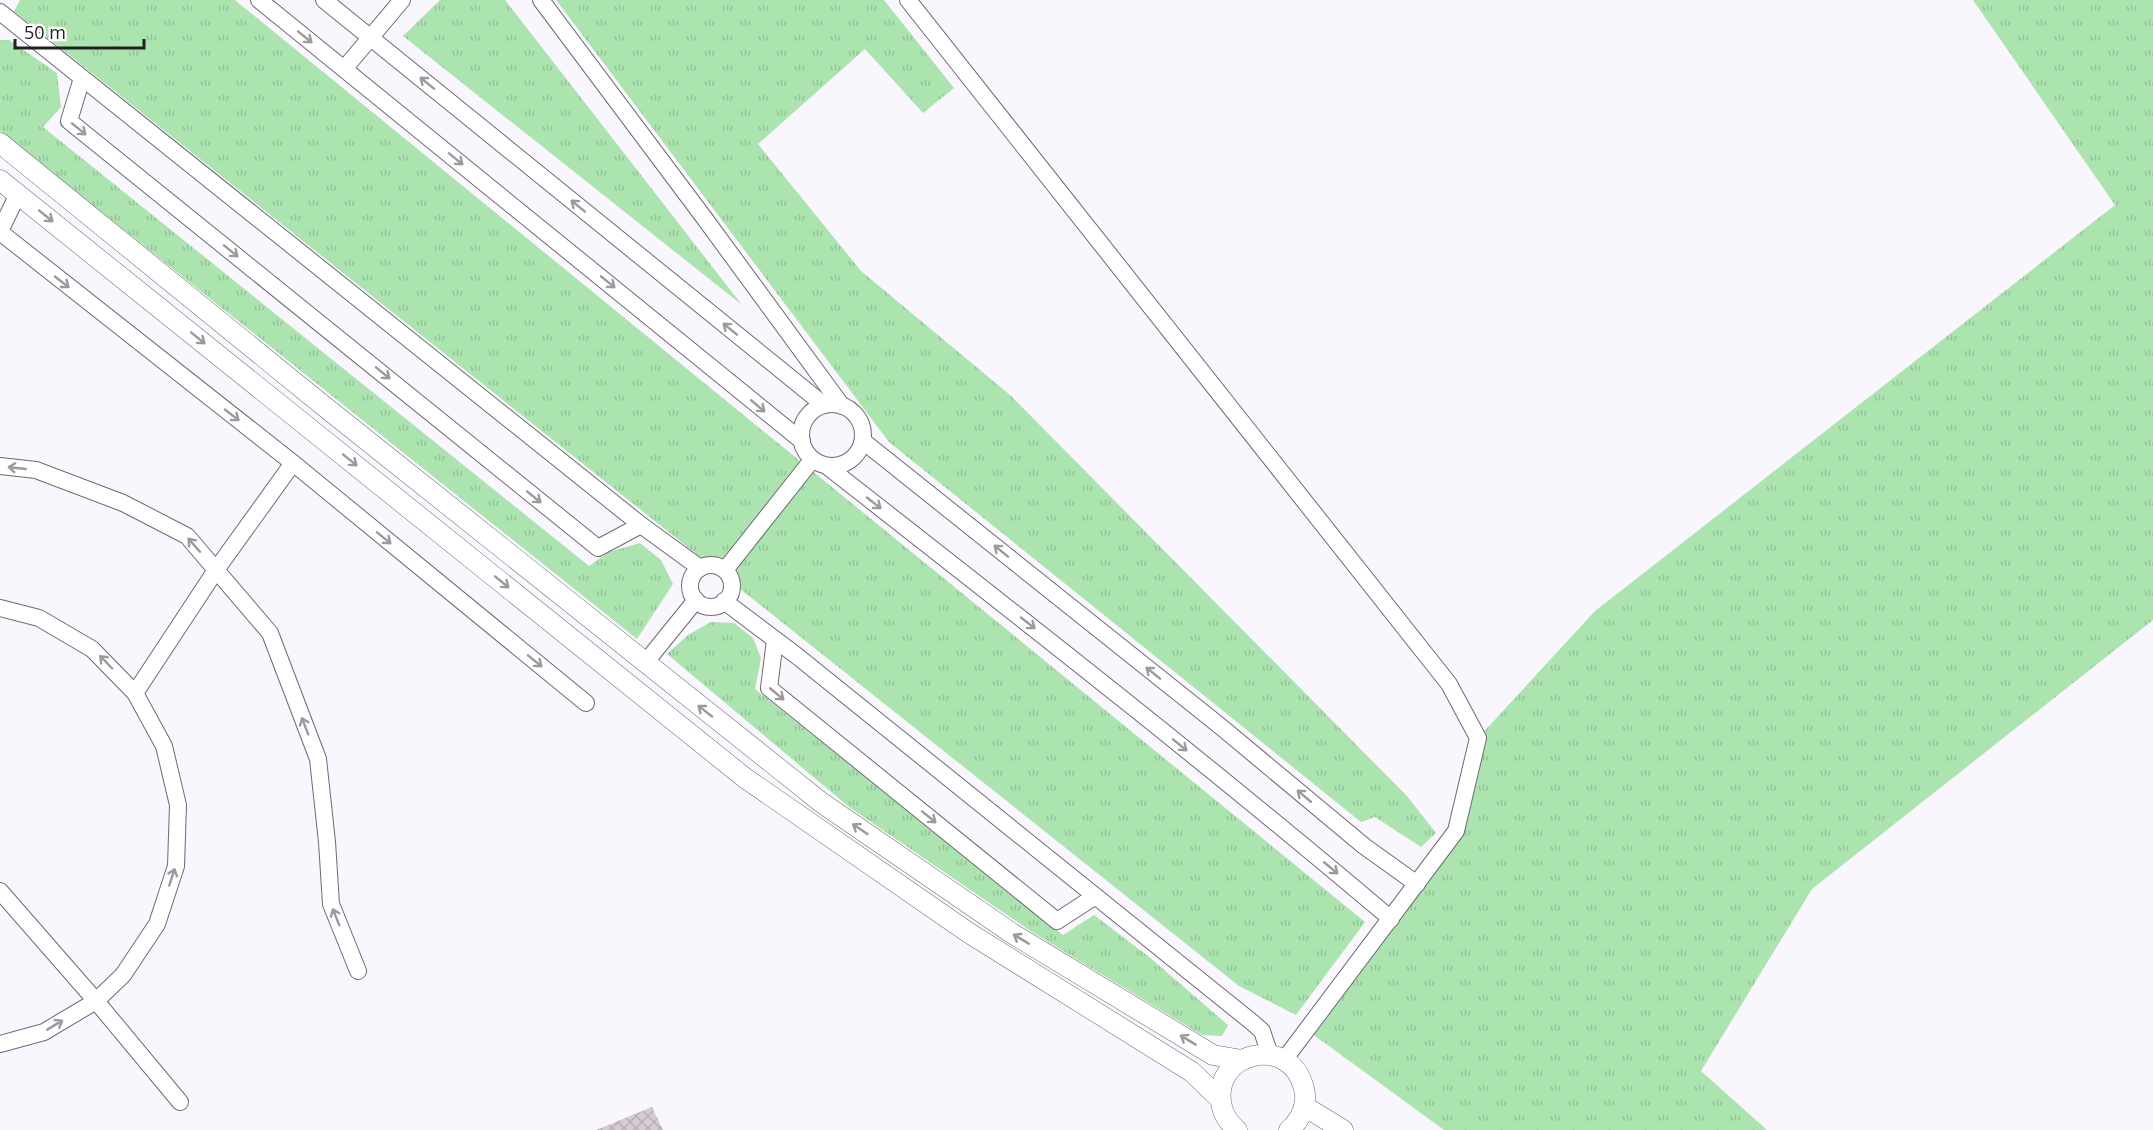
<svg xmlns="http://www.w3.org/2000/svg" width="2153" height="1130" font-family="'Open Sans',sans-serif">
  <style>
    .grass { fill: url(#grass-tufts) }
    .building { fill: url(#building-cross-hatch) }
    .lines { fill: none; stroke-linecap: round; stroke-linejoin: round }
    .minor-casing { stroke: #6e6a73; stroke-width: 18 }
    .tertiary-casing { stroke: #6e6a73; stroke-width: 21 }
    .minor { stroke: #fff; stroke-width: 16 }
    .tertiary { stroke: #fff; stroke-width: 20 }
    .oneway { stroke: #9b9a9c }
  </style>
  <defs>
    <pattern id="grass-tufts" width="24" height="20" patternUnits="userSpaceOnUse" patternTransform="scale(1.5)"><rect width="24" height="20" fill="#ace4b0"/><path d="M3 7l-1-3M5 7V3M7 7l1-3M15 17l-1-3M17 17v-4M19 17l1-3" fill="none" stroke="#94c397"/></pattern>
    <pattern id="building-cross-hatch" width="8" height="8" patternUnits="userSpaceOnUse" patternTransform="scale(1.5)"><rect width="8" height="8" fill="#d5ccd3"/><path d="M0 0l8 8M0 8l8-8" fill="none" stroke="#b7afb5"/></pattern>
  </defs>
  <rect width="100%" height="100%" fill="#f9f6fe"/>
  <g class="grass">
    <path d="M 20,0 L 235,0 L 1365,922 L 1296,1015 L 1239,986 L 14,11 Z"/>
    <path d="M 440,0 L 505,0 L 742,305 L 403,36 Z"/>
    <path d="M 556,0 L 884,0 L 954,88 L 923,113 L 865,49 L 758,144 L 861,271 L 1010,395 L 1407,796 L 1436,833 L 1421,847 L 1375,817 L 1361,822 L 889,442 Z"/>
    <path d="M 1973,0 L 2153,0 L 2153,620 L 1812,889 L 1701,1071 L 1767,1130 L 1444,1130 L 1307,1030 L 1456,831 L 1478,738 L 1595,611 L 2115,205 Z"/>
    <path d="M 0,40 L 9,40 L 57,73 L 61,107 L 43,127 L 589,566 L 609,552 L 640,543 L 661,560 L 673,584 L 637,639 L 0,131 Z"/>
    <path d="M 711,622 L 734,623 L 753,638 L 761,658 L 755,689 L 1063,935 L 1094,915 L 1148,956 L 1228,1025 L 1222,1036 L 1202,1035 L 1035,934 L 849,807 L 667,654 L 688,635 Z"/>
  </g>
  <path class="building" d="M 652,1107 L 663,1130 L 596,1130 Z"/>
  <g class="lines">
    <g class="minor-casing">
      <g id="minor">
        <path d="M 259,0 L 802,441"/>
        <path d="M 324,0 L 824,405"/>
        <path d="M 541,0 L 705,219 L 842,406"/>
        <path d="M 908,0 L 1449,684 L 1478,738 L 1456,831 L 1284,1060"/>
        <path d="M 0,12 L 641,525 L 700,568"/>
        <path d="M 344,69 L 402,0"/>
        <path d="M 82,78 L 69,121 L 598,548 L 641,525"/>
        <path d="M 0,231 L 18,194"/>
        <path d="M 0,232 L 293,463 L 586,703"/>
        <circle cx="832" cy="435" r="31"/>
        <path d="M 863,441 L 1220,726 L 1364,846 L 1417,884"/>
        <path d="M 0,466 L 36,470 L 123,503 L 187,536 L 270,633 L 318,759 L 327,842 L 331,904 L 358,971"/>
        <path d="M 828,467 C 1017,615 1207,763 1391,919"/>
        <circle cx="711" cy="586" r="21"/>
        <path d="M 725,570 L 812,460"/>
        <path d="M 724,601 L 797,656 L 1253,1023 L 1262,1031 L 1270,1055"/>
        <path d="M 0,608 L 39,618 L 92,649 L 135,693 L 164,746 L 178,805 L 176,866 L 157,924 L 123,975 L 96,1001 L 44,1032 L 0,1044"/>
        <path d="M 775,640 L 769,688 L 1057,921 L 1094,897"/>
        <path d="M 645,663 L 696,600"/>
        <path d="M 135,693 L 216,570 L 293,463"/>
        <path d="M 0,891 L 96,1001 L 180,1102"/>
      </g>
    </g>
    <g class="tertiary-casing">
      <g id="tertiary">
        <path d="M 0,143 L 325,407 L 822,803 L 1013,934 L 1213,1055 L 1242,1060"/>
        <path d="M 0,180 L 745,778 L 969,933 L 1192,1072 L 1220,1099"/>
        <path d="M 1304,1106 L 1343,1130"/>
        <path d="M 1237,1130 C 1230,1124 1224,1116 1222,1107 C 1209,1052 1291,1032 1304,1089 C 1308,1104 1301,1120 1289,1130"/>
      </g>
    </g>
    <use href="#minor" class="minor"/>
    <use href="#tertiary" class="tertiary"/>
  </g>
  <defs><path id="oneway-shaft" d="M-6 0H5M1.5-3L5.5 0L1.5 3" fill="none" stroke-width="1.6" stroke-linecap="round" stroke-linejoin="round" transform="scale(1.5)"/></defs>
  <g class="oneway">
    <use href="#oneway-shaft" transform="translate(305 37) rotate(39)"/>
    <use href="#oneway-shaft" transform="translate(427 83) rotate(-141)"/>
    <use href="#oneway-shaft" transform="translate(79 129) rotate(39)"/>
    <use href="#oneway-shaft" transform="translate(456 159) rotate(39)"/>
    <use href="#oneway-shaft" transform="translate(578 206) rotate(-141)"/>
    <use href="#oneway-shaft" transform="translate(46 216) rotate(39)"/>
    <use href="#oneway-shaft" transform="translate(231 251) rotate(39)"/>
    <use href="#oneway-shaft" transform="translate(62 282) rotate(38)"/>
    <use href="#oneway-shaft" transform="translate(608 282) rotate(39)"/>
    <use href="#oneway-shaft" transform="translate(730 329) rotate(-141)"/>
    <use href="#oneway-shaft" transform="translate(198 338) rotate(39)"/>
    <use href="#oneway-shaft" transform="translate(383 373) rotate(39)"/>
    <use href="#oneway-shaft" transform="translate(758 406) rotate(40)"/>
    <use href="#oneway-shaft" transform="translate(232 415) rotate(38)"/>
    <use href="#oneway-shaft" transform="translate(350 460) rotate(39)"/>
    <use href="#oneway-shaft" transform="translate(17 468) rotate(-174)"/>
    <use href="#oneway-shaft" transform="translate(534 497) rotate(39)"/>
    <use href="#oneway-shaft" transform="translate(874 503) rotate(38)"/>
    <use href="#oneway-shaft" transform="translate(384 538) rotate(39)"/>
    <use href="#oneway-shaft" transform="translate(194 545) rotate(-131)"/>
    <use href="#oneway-shaft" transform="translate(1001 551) rotate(-141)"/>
    <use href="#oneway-shaft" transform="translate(502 582) rotate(39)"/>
    <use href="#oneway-shaft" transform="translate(1028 623) rotate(38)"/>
    <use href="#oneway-shaft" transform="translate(535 661) rotate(39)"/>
    <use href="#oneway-shaft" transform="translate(106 662) rotate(-134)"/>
    <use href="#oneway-shaft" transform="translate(1153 673) rotate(-141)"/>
    <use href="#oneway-shaft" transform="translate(777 694) rotate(40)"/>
    <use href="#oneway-shaft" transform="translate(705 711) rotate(-142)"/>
    <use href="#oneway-shaft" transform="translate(305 726) rotate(-111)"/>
    <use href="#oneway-shaft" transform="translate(1180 745) rotate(39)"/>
    <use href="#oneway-shaft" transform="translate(1304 796) rotate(-140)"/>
    <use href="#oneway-shaft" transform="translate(929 817) rotate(39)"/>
    <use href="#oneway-shaft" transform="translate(860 829) rotate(-146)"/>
    <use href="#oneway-shaft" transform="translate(1331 868) rotate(40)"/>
    <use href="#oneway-shaft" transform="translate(172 877) rotate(-72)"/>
    <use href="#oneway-shaft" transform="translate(336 917) rotate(-112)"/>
    <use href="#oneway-shaft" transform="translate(1021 939) rotate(-149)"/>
    <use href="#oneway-shaft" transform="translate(55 1025) rotate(-31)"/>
    <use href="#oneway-shaft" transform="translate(1188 1040) rotate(-149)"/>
  </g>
  <path d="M15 39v9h129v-9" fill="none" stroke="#201f23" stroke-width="3"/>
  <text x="24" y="39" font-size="18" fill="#201f23" stroke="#ffffff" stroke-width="4.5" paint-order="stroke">50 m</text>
</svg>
